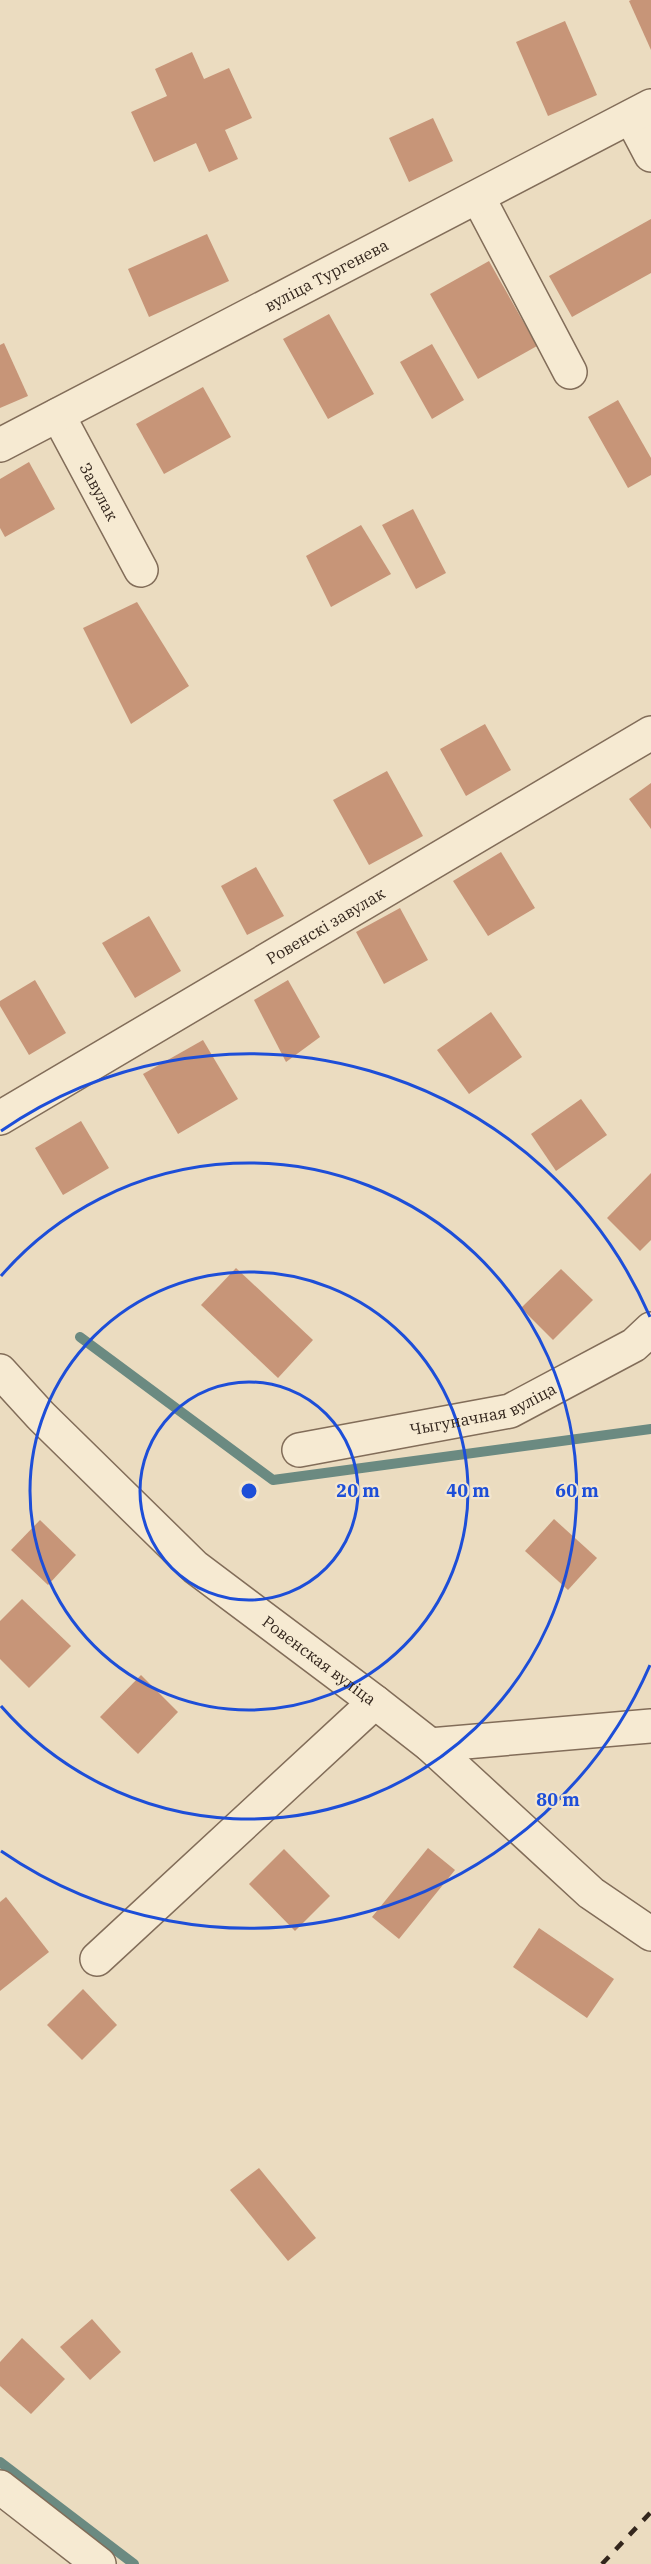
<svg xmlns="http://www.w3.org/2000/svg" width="651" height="2564" font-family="'IBM Plex Serif',serif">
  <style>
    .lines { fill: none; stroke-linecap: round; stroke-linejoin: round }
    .stream { stroke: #6b8a81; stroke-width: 10 }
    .building { fill: #c79578 }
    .minor-casing { stroke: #826d59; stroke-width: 36 }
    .minor { stroke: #f6ead2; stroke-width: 33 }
    .rail { stroke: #33261d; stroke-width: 4.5; stroke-dasharray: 10 10; stroke-linecap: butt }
    .ring { fill: none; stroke: #1d4ed8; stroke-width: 3 }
    .labels { text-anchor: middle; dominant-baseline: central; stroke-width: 4.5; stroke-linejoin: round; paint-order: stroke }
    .street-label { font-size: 16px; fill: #33261d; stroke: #f3e6cf }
    .centre { fill: #1d4ed8; stroke: #f3e6cf; stroke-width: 3 }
    .ring-label { font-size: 18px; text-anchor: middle; font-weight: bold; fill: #1d4ed8; stroke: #f3e6cf; stroke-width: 4.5; stroke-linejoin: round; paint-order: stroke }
  </style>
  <rect width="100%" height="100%" fill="#ebdcc0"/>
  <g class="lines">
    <g class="stream">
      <path d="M 80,1337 L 273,1480 L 651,1429"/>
      <path d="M 0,2462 L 134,2564"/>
    </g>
  </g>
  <g class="building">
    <path d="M 631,0 L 651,0 L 651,50 L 629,1 Z"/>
    <path d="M 565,21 L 597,95 L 548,116 L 516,42 Z"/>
    <path d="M 192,52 L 204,79 L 229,68 L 252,118 L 225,130 L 238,159 L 209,172 L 196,143 L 154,162 L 131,112 L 167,96 L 155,69 Z"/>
    <path d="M 433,118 L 453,161 L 409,182 L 389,138 Z"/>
    <path d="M 651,219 L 651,273 L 572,317 L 549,276 Z"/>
    <path d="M 207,234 L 229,281 L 149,317 L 128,269 Z"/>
    <path d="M 489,261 L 537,346 L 478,379 L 430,294 Z"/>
    <path d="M 329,314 L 374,394 L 328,419 L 283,339 Z"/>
    <path d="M 4,343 L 28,396 L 0,408 L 0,345 Z"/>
    <path d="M 432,344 L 464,400 L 432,419 L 400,362 Z"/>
    <path d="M 203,387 L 231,437 L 164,474 L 136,424 Z"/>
    <path d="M 618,400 L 651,458 L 651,475 L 628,488 L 588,417 Z"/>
    <path d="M 29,462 L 55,509 L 5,537 L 0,528 L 0,479 Z"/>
    <path d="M 413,509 L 446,573 L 416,589 L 382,525 Z"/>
    <path d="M 361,525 L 391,574 L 331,607 L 306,556 Z"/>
    <path d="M 137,602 L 189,686 L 131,724 L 83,628 Z"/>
    <path d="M 485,724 L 511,770 L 466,796 L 440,749 Z"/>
    <path d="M 387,771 L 423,836 L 369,865 L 333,800 Z"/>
    <path d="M 651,783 L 651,829 L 629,799 Z"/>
    <path d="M 501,852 L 535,908 L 488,936 L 453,881 Z"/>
    <path d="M 256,867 L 284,916 L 247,935 L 221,886 Z"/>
    <path d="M 400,908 L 428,960 L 384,984 L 356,932 Z"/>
    <path d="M 149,916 L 181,971 L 135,998 L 102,943 Z"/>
    <path d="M 35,980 L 66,1033 L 29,1055 L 0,1006 L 0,1001 Z"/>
    <path d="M 288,980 L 320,1037 L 286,1062 L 254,1000 Z"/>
    <path d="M 491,1012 L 522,1057 L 469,1094 L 437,1050 Z"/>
    <path d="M 203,1040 L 238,1099 L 178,1134 L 143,1074 Z"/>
    <path d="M 581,1099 L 607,1135 L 556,1171 L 531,1134 Z"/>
    <path d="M 81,1121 L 109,1168 L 63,1195 L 35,1148 Z"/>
    <path d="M 651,1173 L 651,1240 L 640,1251 L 607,1218 Z"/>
    <path d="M 236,1268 L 313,1340 L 278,1378 L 201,1305 Z"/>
    <path d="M 561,1269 L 593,1300 L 553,1340 L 521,1308 Z"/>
    <path d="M 554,1519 L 597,1558 L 568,1590 L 525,1551 Z"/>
    <path d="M 40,1520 L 76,1555 L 48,1585 L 11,1550 Z"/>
    <path d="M 22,1599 L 71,1646 L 29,1688 L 0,1659 L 0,1621 Z"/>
    <path d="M 141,1675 L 178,1712 L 138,1754 L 100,1717 Z"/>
    <path d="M 428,1848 L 455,1870 L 399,1939 L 372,1917 Z"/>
    <path d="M 284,1849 L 330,1896 L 295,1931 L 249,1884 Z"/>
    <path d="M 6,1897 L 49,1952 L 0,1991 L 0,1902 Z"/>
    <path d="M 539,1928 L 614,1979 L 587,2018 L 513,1967 Z"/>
    <path d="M 83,1989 L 117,2025 L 82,2060 L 47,2025 Z"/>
    <path d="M 259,2168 L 316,2238 L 288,2261 L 230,2190 Z"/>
    <path d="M 92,2319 L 121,2352 L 90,2380 L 60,2347 Z"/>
    <path d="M 22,2338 L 65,2379 L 31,2414 L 0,2386 L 0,2362 Z"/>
  </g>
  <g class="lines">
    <g class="minor-casing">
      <g id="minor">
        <path d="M 631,117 L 651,155"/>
        <path d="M 478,197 L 570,372"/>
        <path id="s1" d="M 58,415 L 141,570"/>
        <path id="s2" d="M 0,445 L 651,106"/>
        <path id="s3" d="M 0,1118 L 651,733"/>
        <path id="s4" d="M 0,1371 L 41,1416 L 195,1567 L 375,1702 L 430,1745 L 591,1893 L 651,1934"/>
        <path id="s5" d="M 299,1450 L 510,1411 L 634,1345 L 651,1329"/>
        <path d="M 430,1745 L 651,1726"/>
        <path d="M 97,1959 L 375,1702"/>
        <path d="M 0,2487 L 99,2564"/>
      </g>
    </g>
    <use href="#minor" class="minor"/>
    <path class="rail" d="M 602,2564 L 651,2512"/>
  </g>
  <g class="ring">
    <circle cx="249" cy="1491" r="109"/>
    <circle cx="249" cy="1491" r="219"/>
    <path d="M1 1276A328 328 0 1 1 1 1706"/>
    <path d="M650 1665A437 437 0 0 1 1 1851M1 1131A437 437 0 0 1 650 1317"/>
  </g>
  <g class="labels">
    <g class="street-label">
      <text stroke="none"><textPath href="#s2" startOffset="368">вуліца Тургенева</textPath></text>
      <text stroke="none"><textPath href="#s1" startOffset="87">Завулак</textPath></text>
      <text stroke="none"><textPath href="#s3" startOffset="378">Ровенскі завулак</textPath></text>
      <text stroke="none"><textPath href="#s5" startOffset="189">Чыгуначная вуліца</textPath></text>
      <text stroke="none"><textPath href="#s4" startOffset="432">Ровенская вуліца</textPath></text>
    </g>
  </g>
  <circle cx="249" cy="1491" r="9" class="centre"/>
  <g class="ring-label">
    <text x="358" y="1497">20 m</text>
    <text x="468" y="1497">40 m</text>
    <text x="577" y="1497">60 m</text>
    <text x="558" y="1806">80 m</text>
  </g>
</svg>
